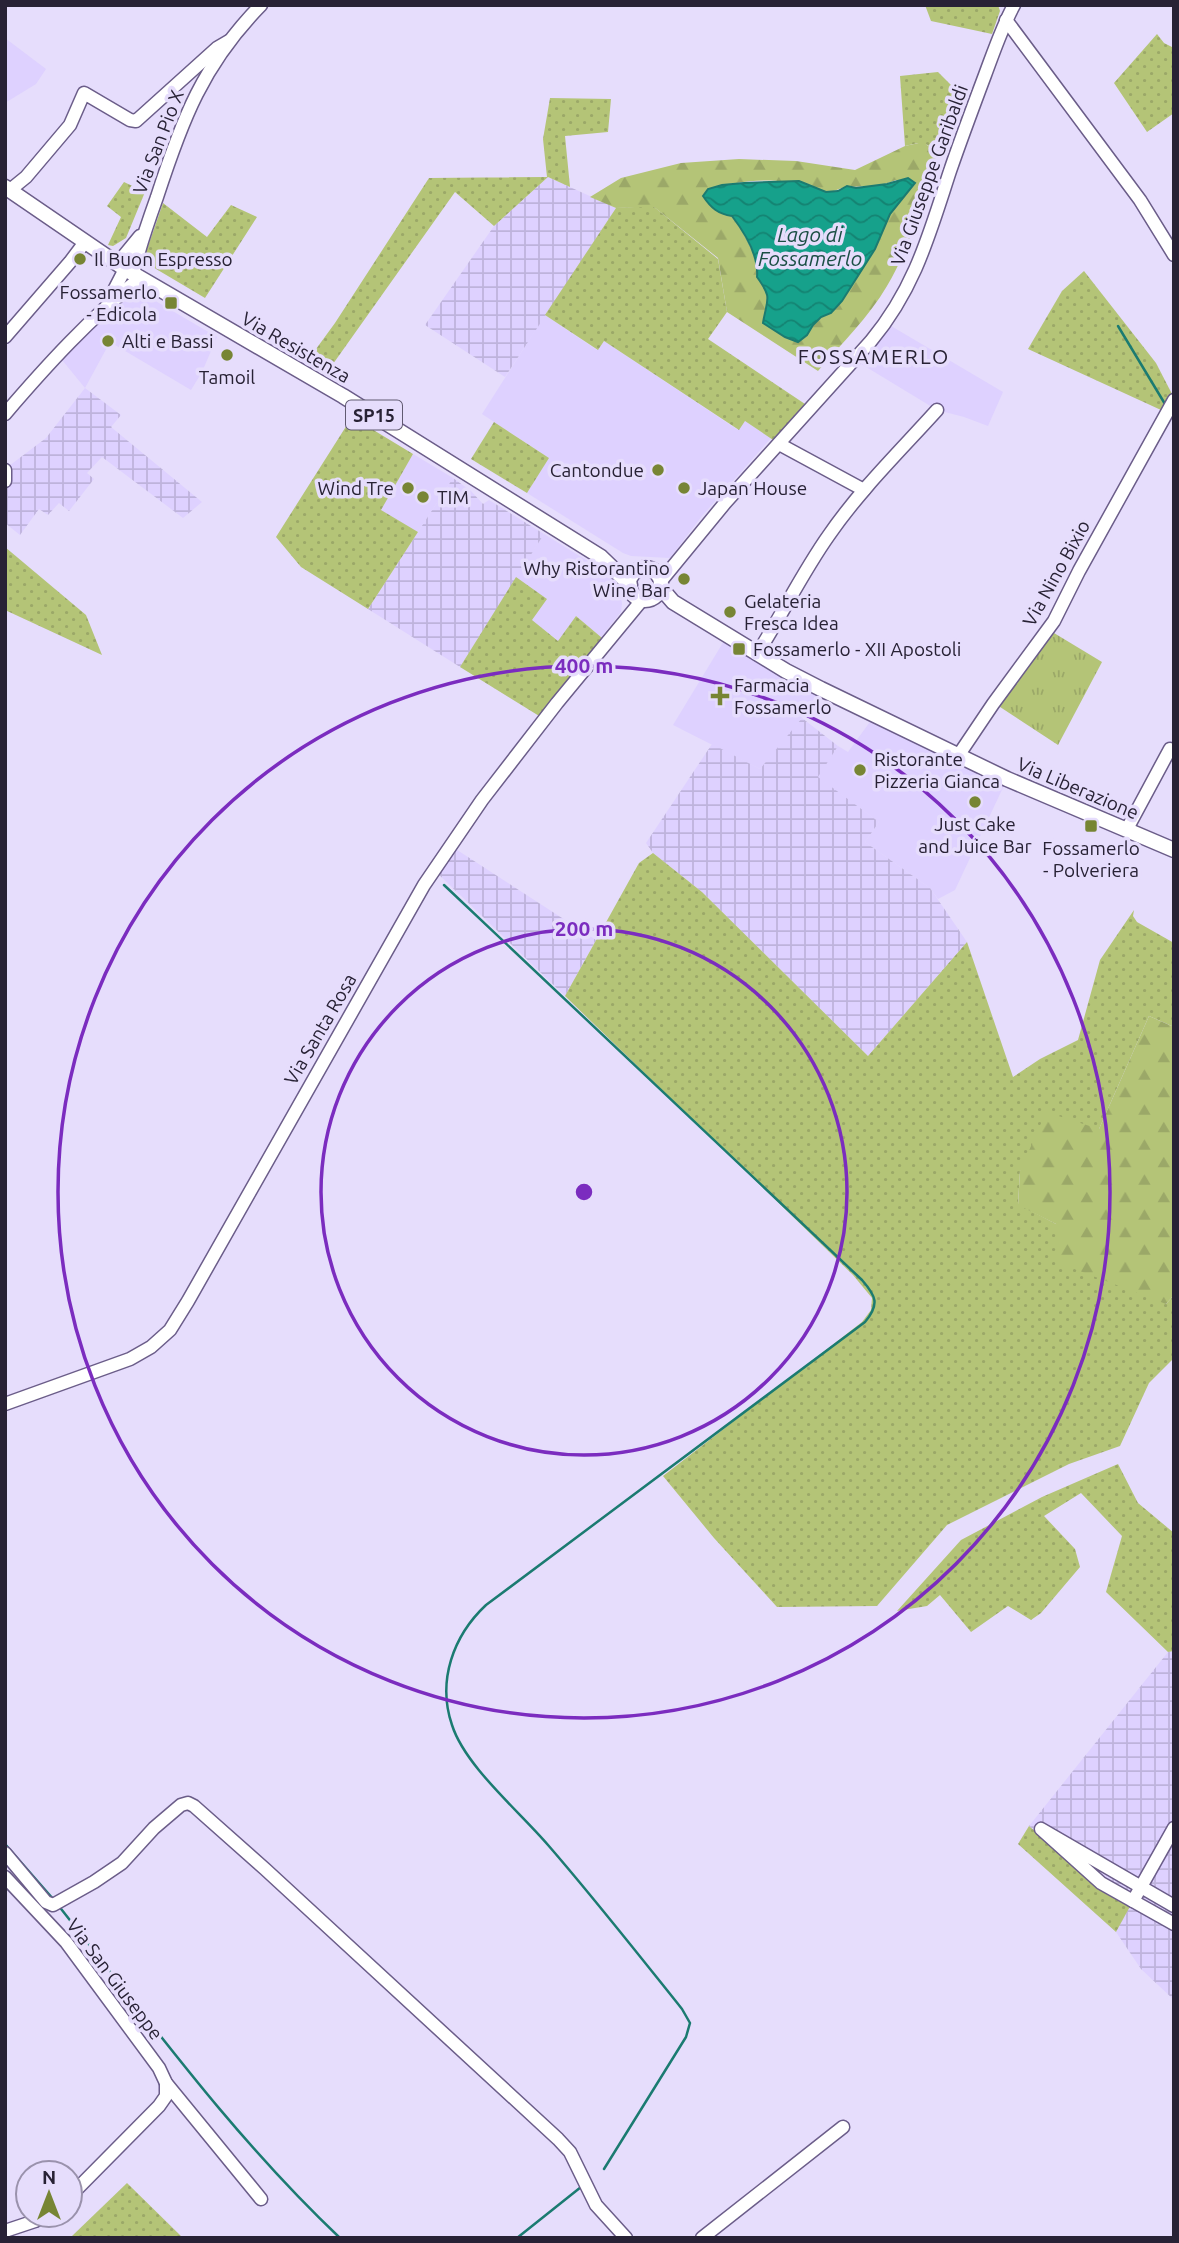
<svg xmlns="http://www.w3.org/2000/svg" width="1179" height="2243" font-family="Ubuntu,sans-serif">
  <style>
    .built { fill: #ded1ff }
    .industrial { fill: url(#industrial-grid) }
    .grass { fill: url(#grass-dots) }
    .forest { fill: url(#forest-firs); fill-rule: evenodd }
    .park { fill: url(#park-tufts) }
    .water { fill: url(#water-waves); stroke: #1b7b71; stroke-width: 2 }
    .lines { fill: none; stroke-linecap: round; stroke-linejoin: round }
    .stream { stroke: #1b7b71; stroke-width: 2.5 }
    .minor-casing { stroke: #6b5d89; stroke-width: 15 }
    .major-casing { stroke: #6b5d89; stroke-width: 17 }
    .minor { stroke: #fff; stroke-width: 12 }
    .major { stroke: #fff; stroke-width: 14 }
    .ring { fill: none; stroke: #7b2cbf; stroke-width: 3.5 }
    .poi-dot { fill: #778534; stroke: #e6ddfc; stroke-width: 2.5 }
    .labels { text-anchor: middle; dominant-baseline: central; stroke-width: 7; stroke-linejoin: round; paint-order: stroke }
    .shield { fill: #e6ddfc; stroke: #615a71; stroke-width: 2 }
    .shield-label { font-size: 18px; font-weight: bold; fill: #282235 }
    .street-label { font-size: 19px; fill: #282235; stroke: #e6ddfc }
    .poi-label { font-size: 19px; fill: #282235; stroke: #e6ddfc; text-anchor: start }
    .water-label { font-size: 21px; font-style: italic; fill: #1b4f45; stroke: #e6ddfc }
    .neighbourhood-label { font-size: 21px; letter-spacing: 2px; fill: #282235; stroke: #e6ddfc }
    .centre { fill: #7b2cbf; stroke: #e6ddfc; stroke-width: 3.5 }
    .ring-label { font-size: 21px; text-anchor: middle; font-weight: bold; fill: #7b2cbf; stroke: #e6ddfc; stroke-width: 7; stroke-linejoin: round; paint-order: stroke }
  </style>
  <defs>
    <pattern id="industrial-grid" width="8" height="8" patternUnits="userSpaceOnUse" patternTransform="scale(1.75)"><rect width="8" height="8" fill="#ded1ff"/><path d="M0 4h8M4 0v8" fill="none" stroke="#beb3db"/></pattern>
    <pattern id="grass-dots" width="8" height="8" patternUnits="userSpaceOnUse" patternTransform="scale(1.75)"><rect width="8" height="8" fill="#b4c477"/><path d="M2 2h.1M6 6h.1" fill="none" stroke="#9ba868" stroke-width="1.8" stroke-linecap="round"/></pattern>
    <pattern id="forest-firs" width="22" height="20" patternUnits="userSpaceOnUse" patternTransform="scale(1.75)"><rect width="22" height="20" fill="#b4c477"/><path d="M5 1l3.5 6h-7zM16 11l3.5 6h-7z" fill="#9ba868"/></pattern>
    <pattern id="park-tufts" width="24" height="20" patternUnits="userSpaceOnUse" patternTransform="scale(1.75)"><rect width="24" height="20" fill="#b4c477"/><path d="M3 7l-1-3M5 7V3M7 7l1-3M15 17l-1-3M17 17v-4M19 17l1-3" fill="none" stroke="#9ba868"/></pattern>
    <pattern id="water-waves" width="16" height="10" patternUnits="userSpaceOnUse" patternTransform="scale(1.75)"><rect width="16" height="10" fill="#16a18b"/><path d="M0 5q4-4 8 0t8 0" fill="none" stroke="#148372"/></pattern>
  </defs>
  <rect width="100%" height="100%" fill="#e6ddfc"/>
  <g class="built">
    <path d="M 5,38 L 46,69 L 36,84 L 5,103 Z"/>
    <path d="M 135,289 L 217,337 L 202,372 L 191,390 L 110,342 L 85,388 L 58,355 Z"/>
    <path d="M 545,315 L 597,350 L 604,341 L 738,430 L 745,421 L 771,438 L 702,516 L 670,558 L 631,556 L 623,553 L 527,493 L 549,458 L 482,414 Z"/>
    <path d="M 886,323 L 1003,392 L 988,426 L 964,417 L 937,410 L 853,359 Z"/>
    <path d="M 413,454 L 453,478 L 418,532 L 380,510 Z"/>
    <path d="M 544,534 L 612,576 L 620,587 L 622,604 L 621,612 L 601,637 L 576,616 L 559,641 L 531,620 L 516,577 Z"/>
    <path d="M 727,636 L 821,689 L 792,732 L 760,769 L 673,725 Z"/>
    <path d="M 875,715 L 1007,779 L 955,890 L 938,899 L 930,888 L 865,842 L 879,822 L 817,777 L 838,746 L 848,752 Z"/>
  </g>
  <g class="industrial">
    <path d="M 548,177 L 616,208 L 505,377 L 425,325 L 494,226 Z"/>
    <path d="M 85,388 L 121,415 L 111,427 L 202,502 L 183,518 L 102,457 L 87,473 L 94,479 L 69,511 L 59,503 L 48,515 L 39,509 L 20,535 L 5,523 L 5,469 L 46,438 Z"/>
    <path d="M 453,478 L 471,491 L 483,504 L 489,500 L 544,534 L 460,667 L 368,609 Z"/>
    <path d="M 802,718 L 838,746 L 818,777 L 879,822 L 865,842 L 930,888 L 967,942 L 868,1056 L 702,892 L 653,853 L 646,843 L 712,744 L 760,769 Z"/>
    <path d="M 451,846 L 596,940 L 565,996 L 434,870 Z"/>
    <path d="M 1174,1651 L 1174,2000 L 1141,1969 L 1116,1932 L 1132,1900 L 1093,1882 L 1029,1826 L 1168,1652 Z"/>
  </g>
  <g class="grass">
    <path d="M 925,5 L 998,5 L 1000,11 L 992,34 L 931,21 Z"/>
    <path d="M 1157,34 L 1164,43 L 1174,48 L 1174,113 L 1147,132 L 1114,83 Z"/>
    <path d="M 938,72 L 964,98 L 942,155 L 931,150 L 928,145 L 918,143 L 905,146 L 900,76 Z"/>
    <path d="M 550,98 L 611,99 L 608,132 L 565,136 L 570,187 L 548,177 L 494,226 L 455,192 L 328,371 L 308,360 L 335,323 L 429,178 L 547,177 L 543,139 Z"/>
    <path d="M 124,182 L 145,192 L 126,238 L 113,246 L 108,245 L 121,217 L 107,206 Z"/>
    <path d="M 163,203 L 207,237 L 231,205 L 257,217 L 205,298 L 146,263 L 144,258 Z"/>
    <path d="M 653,206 L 718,259 L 727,312 L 708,339 L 811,408 L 779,444 L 745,421 L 739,430 L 604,341 L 598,350 L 545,315 L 616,208 Z"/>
    <path d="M 1084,271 L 1156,363 L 1172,394 L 1161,410 L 1028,349 L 1062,291 Z"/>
    <path d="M 352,417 L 413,454 L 381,510 L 418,532 L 368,609 L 301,567 L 276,537 Z"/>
    <path d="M 494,422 L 549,458 L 527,493 L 471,459 Z"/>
    <path d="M 5,547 L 86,615 L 102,655 L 5,610 Z"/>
    <path d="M 516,577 L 547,599 L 532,620 L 558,641 L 576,616 L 608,643 L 544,719 L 460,667 Z"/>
    <path d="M 653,853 L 702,892 L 868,1056 L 967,942 L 1013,1077 L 1040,1059 L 1078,1040 L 1100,960 L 1134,910 L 1133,916 L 1137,922 L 1174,943 L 1174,1027 L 1149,1016 L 1099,1129 L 1020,1171 L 1018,1204 L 1056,1224 L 1166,1304 L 1174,1295 L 1174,1358 L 1149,1383 L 1120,1446 L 1069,1464 L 947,1525 L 877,1606 L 777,1607 L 714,1538 L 663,1476 L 862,1322 L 871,1310 L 872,1298 L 853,1275 L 565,996 L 639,863 Z"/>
    <path d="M 1118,1464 L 1138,1503 L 1174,1533 L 1174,1651 L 1168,1652 L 1106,1592 L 1122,1536 L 1081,1493 L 1044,1516 L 1075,1549 L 1080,1567 L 1041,1613 L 1031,1620 L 1008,1606 L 971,1632 L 940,1595 L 927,1606 L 897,1611 L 961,1540 L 1042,1497 Z"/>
    <path d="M 1029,1826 L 1093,1882 L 1133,1901 L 1116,1932 L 1018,1844 Z"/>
    <path d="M 127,2183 L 183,2238 L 74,2238 L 72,2236 Z"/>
  </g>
  <g class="forest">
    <path d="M 923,142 L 939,154 C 923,198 911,246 887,286 C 869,317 841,344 818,371 L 727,312 L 718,258 L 654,207 L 616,208 L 590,197 L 621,178 L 681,163 L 739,159 L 796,161 L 855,170 L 905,146 ZM 896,180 L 908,192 L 890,214 L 875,249 L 857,275 L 850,289 L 831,313 L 821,317 L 813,325 L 807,335 L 798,342 L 785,337 L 763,323 L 770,302 L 766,289 L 757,277 L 758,268 L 753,252 L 739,225 L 708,189 C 729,183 763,178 784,182 C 798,184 813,191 827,192 C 835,192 841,187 848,187 C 865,186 880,187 896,180 Z"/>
    <path d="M 1149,1016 L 1174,1027 L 1174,1295 L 1166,1304 L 1059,1263 L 1056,1224 L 1018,1205 L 1020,1171 L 1046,1112 L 1099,1129 Z"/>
  </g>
  <path class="park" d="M 1054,633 L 1102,662 L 1058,745 L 997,705 Z"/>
  <path class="water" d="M 908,178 L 915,183 L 890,214 L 875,249 L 842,301 L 831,313 L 821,317 L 813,325 L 807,335 L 798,342 L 785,337 L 763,323 C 767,298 773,299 757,277 C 759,255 745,233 732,216 C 718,214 711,208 703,196 L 708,189 L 722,185 L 744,183 L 799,181 L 826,192 L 838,191 L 847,186 L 856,188 L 887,184 Z"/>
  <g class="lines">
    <g class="stream">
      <path d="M 1118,326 L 1165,404"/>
      <path d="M 444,885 L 862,1280 C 876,1296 880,1304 865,1322 L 486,1605 C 453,1636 437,1681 452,1725 C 465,1766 519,1811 548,1845 C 594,1898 638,1954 682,2009 L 690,2023 L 686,2037 L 604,2169"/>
      <path d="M 5,1844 L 54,1900"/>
      <path d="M 58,1905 C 148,2019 234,2138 340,2238"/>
      <path d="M 517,2238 L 581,2187"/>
    </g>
    <g class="minor-casing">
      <g id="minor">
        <path d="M 1006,20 L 1140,200 L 1174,255"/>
        <path d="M 10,190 L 26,177 L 70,125 L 84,93 L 130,120 L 136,121 L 217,48 L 229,41"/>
        <path d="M 117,264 L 140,236"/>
        <path d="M 133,274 C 139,248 148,222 157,197 C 182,120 203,64 261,5"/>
        <path d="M 109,300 L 125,269"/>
        <path d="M 5,337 L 70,262 L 85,242"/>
        <path d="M 5,414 C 47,365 90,318 140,278"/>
        <path d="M 779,444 L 864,490"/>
        <path d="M 5,470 L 5,481"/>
        <path d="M 661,581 L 725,503 L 871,341 C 915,288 929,235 950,171 C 961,139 973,107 985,75 C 994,51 1002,27 1014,5"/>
        <path d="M 757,654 C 782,615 802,573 829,535 C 860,490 900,451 937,410"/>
        <path d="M 958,756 L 993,704 L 1054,621 L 1079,571 L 1174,400"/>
        <path d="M 1127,829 L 1170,749"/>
        <path d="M 5,1404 L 130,1359 L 151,1347 L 170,1330 L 188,1301 L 424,885 L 482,800 L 557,703 L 642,600"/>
        <path d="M 1174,1828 L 1133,1901 L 1174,1924"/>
        <path d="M 5,1853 L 46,1902 L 53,1905 L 94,1882 L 122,1863 L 154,1828 L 181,1805 L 188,1803 L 194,1806 L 265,1869 L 558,2139 L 570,2152 L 596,2205 L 626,2238"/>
        <path d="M 5,1877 L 66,1942 L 159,2068 L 166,2083 L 261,2199"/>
        <path d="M 1133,1901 L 1101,1883 L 1041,1829 L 1174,1906"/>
        <path d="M 70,2196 L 159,2106 L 166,2096 L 166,2083"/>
        <path d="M 5,2231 L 35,2221 L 45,2215"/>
        <path d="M 702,2238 L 843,2127"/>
      </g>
    </g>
    <g class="major-casing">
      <g id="major">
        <path d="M 5,187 L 125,269 L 343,396 L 601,557 L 630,585"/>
        <circle cx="645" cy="584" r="16"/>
        <path d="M 661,588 L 673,602 L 786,671 L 821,689 L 1007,779 L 1174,850"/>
      </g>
    </g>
    <use href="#minor" class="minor"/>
    <use href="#major" class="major"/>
  </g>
  <g class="ring">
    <circle cx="584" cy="1192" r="263"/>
    <circle cx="584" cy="1192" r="526"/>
  </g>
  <g class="poi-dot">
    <circle cx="80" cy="259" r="7"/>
    <rect x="164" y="296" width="14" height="14" rx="3.5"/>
    <circle cx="108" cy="341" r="7"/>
    <circle cx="227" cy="355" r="7"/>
    <circle cx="658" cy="470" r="7"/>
    <circle cx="408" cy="488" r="7"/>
    <circle cx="684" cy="488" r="7"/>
    <circle cx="423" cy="497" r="7"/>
    <circle cx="684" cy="579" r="7"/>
    <circle cx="730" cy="612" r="7"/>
    <rect x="732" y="642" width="14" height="14" rx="3.5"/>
    <path d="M716.5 685.5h7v7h7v7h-7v7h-7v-7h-7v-7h7z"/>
    <circle cx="860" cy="770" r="7"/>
    <circle cx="975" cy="802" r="7"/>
    <rect x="1084" y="819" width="14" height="14" rx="3.5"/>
  </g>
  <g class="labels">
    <rect class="shield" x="346" y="400.5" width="56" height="29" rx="5"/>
    <g class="shield-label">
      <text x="374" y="415">SP15</text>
    </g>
    <g class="street-label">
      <text transform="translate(158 142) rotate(-69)">Via San Pio X</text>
      <text transform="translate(929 175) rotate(-70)">Via Giuseppe Garibaldi</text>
      <text transform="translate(296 347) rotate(30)">Via Resistenza</text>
      <text transform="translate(1056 573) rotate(-61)">Via Nino Bixio</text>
      <text transform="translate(1078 788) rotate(23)">Via Liberazione</text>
      <text transform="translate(320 1029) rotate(-60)">Via Santa Rosa</text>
      <text transform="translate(115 1979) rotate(53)">Via San Giuseppe</text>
    </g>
    <g class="poi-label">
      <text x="94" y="259">Il Buon Espresso</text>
      <text x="157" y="292" text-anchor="end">Fossamerlo<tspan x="157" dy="22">- Edicola</tspan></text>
      <text x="122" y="341">Alti e Bassi</text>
      <text x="227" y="377" text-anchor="middle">Tamoil</text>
      <text x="644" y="470" text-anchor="end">Cantondue</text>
      <text x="394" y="488" text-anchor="end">Wind Tre</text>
      <text x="698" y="488">Japan House</text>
      <text x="437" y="497">TIM</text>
      <text x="670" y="568" text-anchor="end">Why Ristorantino<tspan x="670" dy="22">Wine Bar</tspan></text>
      <text x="744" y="601">Gelateria<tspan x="744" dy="22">Fresca Idea</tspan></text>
      <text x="753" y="649">Fossamerlo - XII Apostoli</text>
      <text x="734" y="685">Farmacia<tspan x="734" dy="22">Fossamerlo</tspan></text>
      <text x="874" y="759">Ristorante<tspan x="874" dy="22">Pizzeria Gianca</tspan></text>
      <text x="975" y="824" text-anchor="middle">Just Cake<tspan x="975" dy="22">and Juice Bar</tspan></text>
      <text x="1091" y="848" text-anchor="middle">Fossamerlo<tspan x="1091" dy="22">- Polveriera</tspan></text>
    </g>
    <g class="water-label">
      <text x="810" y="234">Lago di<tspan x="810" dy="24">Fossamerlo</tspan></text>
    </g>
    <g class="neighbourhood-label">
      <text x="874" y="356">FOSSAMERLO</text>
    </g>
  </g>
  <circle cx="584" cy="1192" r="10" class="centre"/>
  <g class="ring-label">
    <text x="584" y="673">400 m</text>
    <text x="584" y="936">200 m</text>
  </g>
  <rect width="1179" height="2243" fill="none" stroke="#282235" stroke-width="14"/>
  <g transform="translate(49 2194)"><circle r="33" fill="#e6ddfc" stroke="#9a92ac" stroke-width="2"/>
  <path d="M0-5L12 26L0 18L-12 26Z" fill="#778534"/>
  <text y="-10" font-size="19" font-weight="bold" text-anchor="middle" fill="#282235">N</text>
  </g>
</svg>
